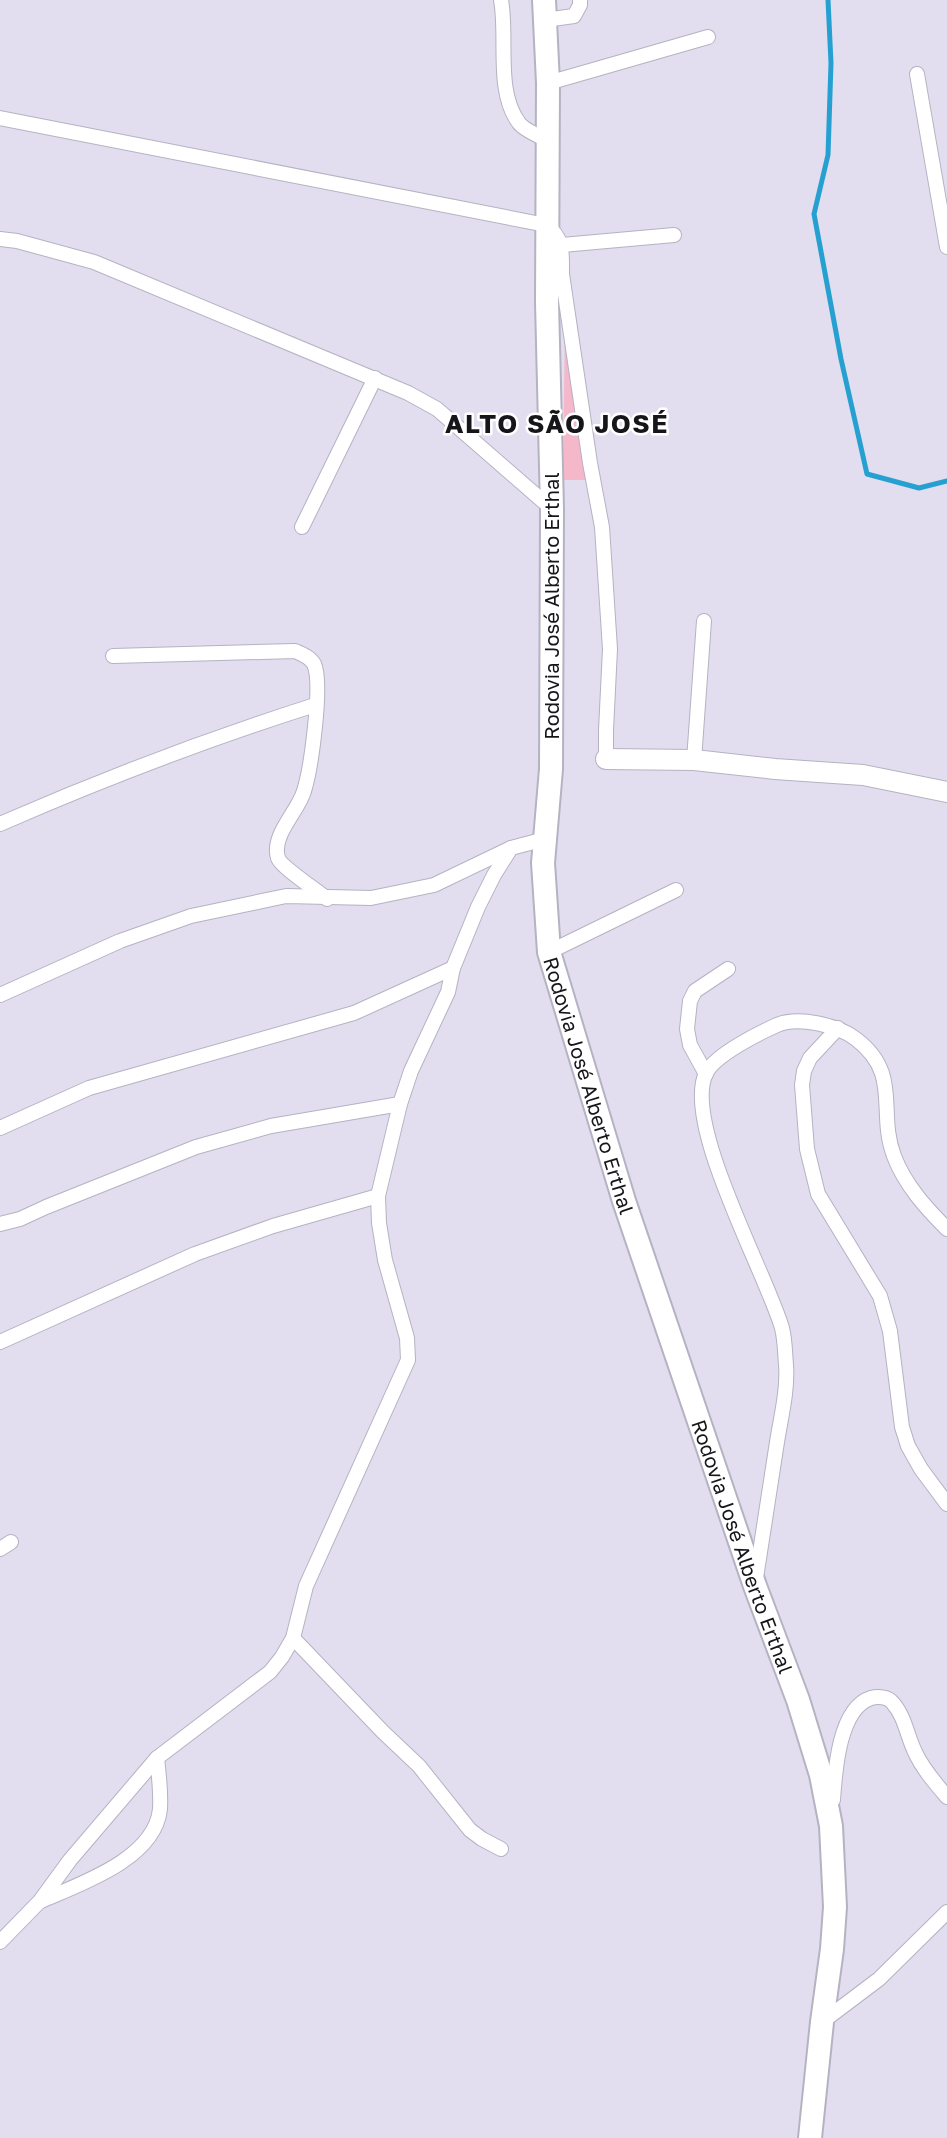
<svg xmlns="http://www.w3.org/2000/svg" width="947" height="2138" font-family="'Golos Text',sans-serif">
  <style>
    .green { fill: #f5b8ca }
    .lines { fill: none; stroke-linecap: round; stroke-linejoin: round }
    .stream { stroke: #26a0d1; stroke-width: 5 }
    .street-casing { stroke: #b5b2c2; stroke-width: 16 }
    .secondary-casing { stroke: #b5b2c2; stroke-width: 22 }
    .primary-casing { stroke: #b5b2c2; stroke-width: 26 }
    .street { stroke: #fff; stroke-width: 14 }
    .secondary { stroke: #fff; stroke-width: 20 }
    .primary { stroke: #fff; stroke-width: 22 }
    .labels { text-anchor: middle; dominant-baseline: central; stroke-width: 5; stroke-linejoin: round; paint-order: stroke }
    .street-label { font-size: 20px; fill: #16151a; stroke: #fff }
    .district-label { font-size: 26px; font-weight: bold; letter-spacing: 1.5px; fill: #16151a; stroke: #fff }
  </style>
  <rect width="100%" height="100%" fill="#e2deef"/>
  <path class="green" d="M 565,317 L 587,480 L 563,480 Z"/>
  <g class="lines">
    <path class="stream" d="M 828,0 L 831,63 L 828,155 L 814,214 L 841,359 L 867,474 L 919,488 L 947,481"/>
    <g class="street-casing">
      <g id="street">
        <path d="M 501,0 C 508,38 495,91 519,123 C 524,130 539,136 547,140"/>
        <path d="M 545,20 L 574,16 L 580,5 L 580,0"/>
        <path d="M 917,74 L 947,247"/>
        <path d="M 548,83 L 708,37"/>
        <path d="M 0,118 L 546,225 C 564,238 562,253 562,274 L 590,463 L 602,527 L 610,649 L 606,730 L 606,759"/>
        <path d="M 0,239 L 17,241 L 94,262 L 408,393 L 437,409 L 552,509"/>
        <path d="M 562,245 L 674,235"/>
        <path d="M 302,527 L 375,378"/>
        <path d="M 113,656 L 295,651 C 302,654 310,657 314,664 C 323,683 311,769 304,791 C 298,812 271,835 278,858 C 281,867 318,891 327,899"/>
        <path d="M 694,760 L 704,621"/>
        <path d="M 0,824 C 103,779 208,739 315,705"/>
        <path d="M 549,952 L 676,890"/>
        <path d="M 0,995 L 120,941 L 191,916 L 286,896 L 371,898 L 434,885 L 511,848"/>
        <path d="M 838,1028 L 810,1058 L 804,1071 L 802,1085 L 807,1149 L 818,1194 L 880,1296 L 890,1331 L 902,1427 L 908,1446 L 921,1469 L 947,1504"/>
        <path d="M 706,1074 L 690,1045 L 687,1029 L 690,1001 L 695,991 L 728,969"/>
        <path d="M 0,1128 L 89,1088 L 354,1013 L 453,968"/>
        <path d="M 0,1224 L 20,1219 L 46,1207 L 196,1147 L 271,1126 L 400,1104"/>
        <path d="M 0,1342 L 195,1254 L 273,1226 L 378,1196"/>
        <path d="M 0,1549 L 11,1542"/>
        <path d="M 756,1578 C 763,1532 770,1487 777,1442 C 781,1417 788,1389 786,1365 C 785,1353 785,1340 782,1328 C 766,1273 682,1123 706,1073 C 715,1055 759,1033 777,1025 C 798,1016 838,1025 856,1039 C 902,1074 877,1111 894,1156 C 905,1185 926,1208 947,1229"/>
        <path d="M 293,1638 L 383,1732 L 419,1766 L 470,1830 L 482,1839 L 501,1849"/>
        <path d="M 833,1800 C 835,1771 839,1708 871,1698 C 878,1696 888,1697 892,1702 C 905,1716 907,1736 915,1752 C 922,1768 936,1784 947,1797"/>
        <path d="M 41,1901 C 80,1884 155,1859 160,1809 C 161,1792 159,1775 157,1758"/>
        <path d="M 0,1942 L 40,1901 L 70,1860 L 157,1758 L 270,1672 L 282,1657 L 293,1638 L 306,1586 L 408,1360 L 407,1338 L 385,1260 L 379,1223 L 378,1196 L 400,1104 L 411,1071 L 448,992 L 453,968 L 478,907 L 494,875 L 511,848 L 545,839"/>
        <path d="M 822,2022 L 879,1979 L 947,1912"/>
      </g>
    </g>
    <g class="secondary-casing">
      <path id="secondary" d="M 606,759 L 694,760 L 775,769 L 863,775 L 947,792"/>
    </g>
    <g class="primary-casing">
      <g id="primary">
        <path id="s1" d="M 544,0 L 548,83 L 547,302 L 552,509 L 551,769 L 543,863 L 549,952 L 624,1201 L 755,1586 L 798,1700 L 821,1775 L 831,1826 L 835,1907 L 832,1949 L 822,2022 L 810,2138"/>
      </g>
    </g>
    <use href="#street" class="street"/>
    <use href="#secondary" class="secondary"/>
    <use href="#primary" class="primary"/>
  </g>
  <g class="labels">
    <g class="street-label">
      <text transform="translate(551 606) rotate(-90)">Rodovia José Alberto Erthal</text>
      <text stroke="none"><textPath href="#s1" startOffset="1092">Rodovia José Alberto Erthal</textPath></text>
      <text stroke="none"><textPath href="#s1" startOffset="1578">Rodovia José Alberto Erthal</textPath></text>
    </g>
    <g class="district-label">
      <text x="557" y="423">ALTO SÃO JOSÉ</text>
    </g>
  </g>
</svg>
